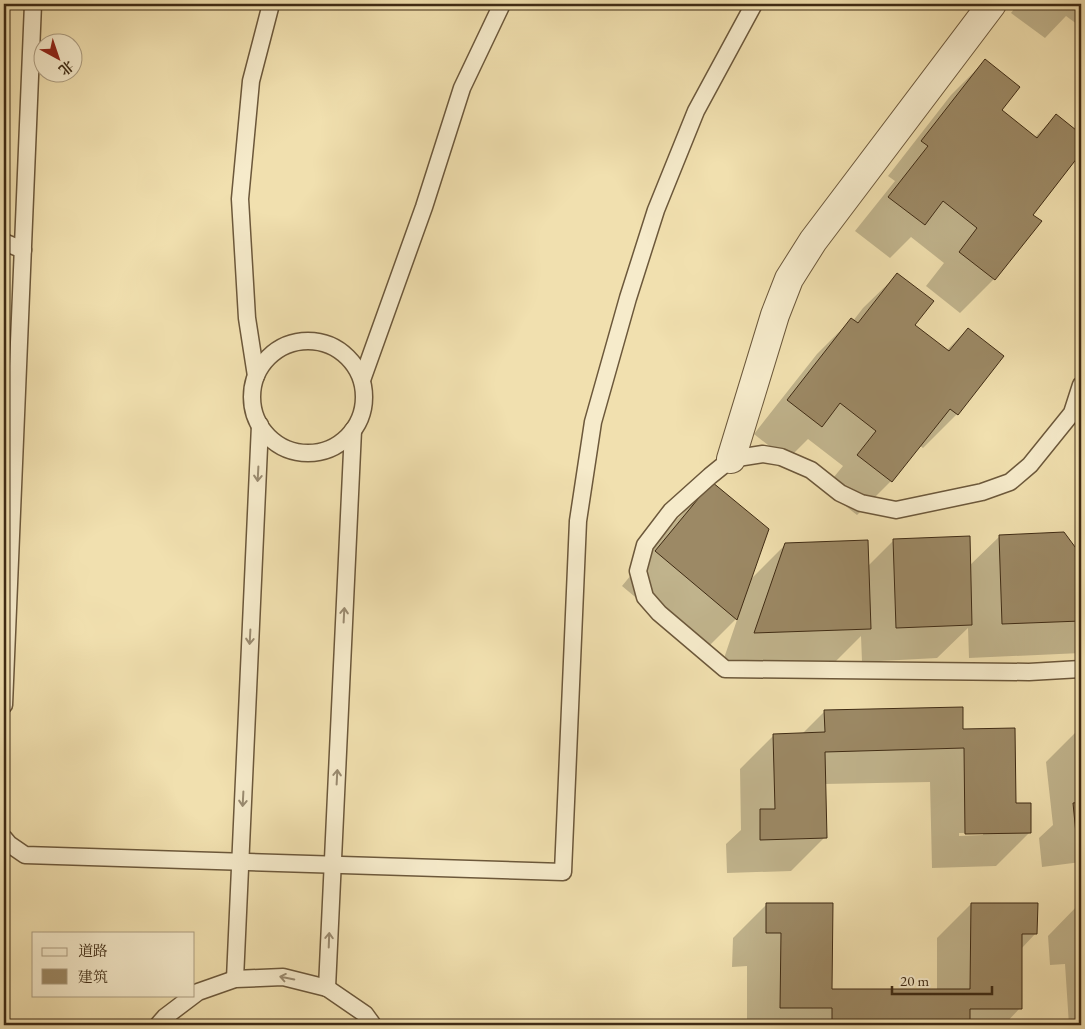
<svg xmlns="http://www.w3.org/2000/svg" width="1085" height="1029" font-family="'EB Garamond','Noto Serif SC',serif">
  <style>
    .shadow { fill: #0003; fill-rule: evenodd }
    .building { fill: #9c8965; stroke: #3f2b14 }
    .lines { fill: none; stroke-linecap: round; stroke-linejoin: round }
    .service-casing { stroke: #6c583b; stroke-width: 19 }
    .minor-casing { stroke: #6c583b; stroke-width: 30 }
    .service { stroke: #f6ebcb; stroke-width: 16 }
    .minor { stroke: #f6ebcb; stroke-width: 28 }
    .oneway { stroke: #9a8b70 }
  </style>
  <rect width="100%" height="100%" fill="#f1e0af"/>
  <filter id="stains"><feTurbulence type="fractalNoise" baseFrequency=".004" numOctaves="4"/><feColorMatrix values="0 0 0 0 .2 0 0 0 0 .09 0 0 0 0 .02 0 0 0 .5 -.17"/></filter>
  <radialGradient id="worn" r=".72"><stop offset=".6" stop-color="#630" stop-opacity="0"/><stop offset="1" stop-color="#630" stop-opacity=".3"/></radialGradient>
  <g class="shadow">
    <path d="M 1018,4 L 1081,4 L 1081,27 L 1066,16 L 1045,38 L 1011,13 Z"/>
    <path d="M 985,61 L 1000,110 L 1035,137 L 1056,116 L 1081,136 L 1081,151 L 1031,215 L 994,279 L 960,313 L 926,286 L 944,263 L 911,237 L 890,258 L 855,231 L 895,181 L 888,176 L 951,95 Z"/>
    <path d="M 897,275 L 913,325 L 947,350 L 968,329 L 1002,356 L 957,414 L 923,448 L 919,445 L 891,481 L 857,515 L 824,489 L 843,466 L 808,439 L 787,460 L 754,434 L 817,354 L 851,320 L 853,321 L 863,308 Z"/>
    <path d="M 712,484 L 750,580 L 786,544 L 868,566 L 894,540 L 969,566 L 1000,536 L 1078,553 L 1081,550 L 1081,653 L 969,658 L 968,628 L 937,658 L 862,662 L 861,636 L 835,662 L 721,667 L 738,617 L 702,653 L 622,586 L 678,518 Z"/>
    <path d="M 825,711 L 962,731 L 1015,804 L 1030,832 L 996,866 L 932,868 L 930,782 L 824,784 L 825,837 L 791,871 L 727,873 L 726,844 L 741,830 L 740,769 L 774,735 L 802,734 ZM 959,833 L 983,833 L 983,835 L 959,836 Z"/>
    <path d="M 1080,728 L 1081,728 L 1081,862 L 1042,867 L 1039,838 L 1053,825 L 1046,762 Z"/>
    <path d="M 1081,902 L 1081,1025 L 1069,1025 L 1065,964 L 1050,965 L 1048,936 Z"/>
    <path d="M 767,904 L 831,990 L 937,990 L 937,938 L 971,904 L 1036,933 L 1021,949 L 1020,1008 L 1004,1025 L 747,1025 L 747,966 L 732,967 L 733,938 Z"/>
  </g>
  <g class="building">
    <path d="M 985,59 L 1020,87 L 1002,110 L 1037,138 L 1056,114 L 1081,134 L 1081,153 L 1033,215 L 1042,221 L 995,280 L 959,252 L 977,228 L 943,201 L 925,225 L 888,197 L 928,146 L 921,141 Z"/>
    <path d="M 897,273 L 934,301 L 915,325 L 949,351 L 968,328 L 1004,356 L 958,415 L 950,409 L 892,482 L 857,455 L 876,431 L 840,403 L 822,427 L 787,400 L 851,318 L 858,323 Z"/>
    <path d="M 712,482 L 769,529 L 737,620 L 655,551 Z"/>
    <path d="M 1064,532 L 1081,555 L 1081,621 L 1002,624 L 999,535 Z"/>
    <path d="M 970,536 L 972,625 L 896,628 L 893,539 Z"/>
    <path d="M 868,540 L 871,629 L 754,633 L 785,543 Z"/>
    <path d="M 963,707 L 963,729 L 1015,728 L 1016,803 L 1031,803 L 1031,833 L 965,834 L 964,748 L 825,752 L 827,838 L 760,840 L 760,809 L 775,809 L 773,734 L 825,732 L 824,710 Z"/>
    <path d="M 1081,802 L 1081,833 L 1076,834 L 1073,803 Z"/>
    <path d="M 766,903 L 833,903 L 832,989 L 970,989 L 971,903 L 1038,903 L 1037,934 L 1022,934 L 1022,1009 L 970,1009 L 970,1025 L 832,1025 L 832,1008 L 780,1008 L 781,933 L 766,933 Z"/>
  </g>
  <g class="lines">
    <g class="service-casing">
      <g id="service">
        <path d="M 4,242 L 23,250"/>
        <circle cx="308" cy="397" r="56"/>
        <path d="M 256,376 L 247,318 L 240,199 L 251,81 L 271,4"/>
        <path d="M 362,380 L 424,207 L 462,88 L 502,4"/>
        <path d="M 1081,385 L 1072,413 L 1030,465 L 1010,482 L 982,492 L 896,510 L 861,503 L 840,493 L 811,470 L 781,457 L 763,454 L 731,459 L 710,476 L 671,511 L 645,545 L 638,571 L 645,597 L 659,613 L 725,669 L 1029,672 L 1081,669"/>
        <path d="M 4,705 L 33,4"/>
        <path d="M 4,838 L 9,844 L 25,855 L 563,872 L 578,521 L 593,422 L 628,298 L 656,210 L 696,111 L 754,4"/>
        <path d="M 235,979 L 260,425"/>
        <path d="M 327,988 L 353,430"/>
        <path d="M 158,1025 L 165,1017 L 198,992 L 235,979 L 283,977 L 327,988 L 365,1014 L 373,1025"/>
      </g>
    </g>
    <g class="minor-casing">
      <path id="minor" d="M 731,459 L 775,315 L 789,279 L 813,241 L 992,4"/>
    </g>
    <use href="#service" class="service"/>
    <use href="#minor" class="minor"/>
  </g>
  <defs><path id="oneway-shaft" d="M-6 0H5M1.5-3L5.5 0L1.5 3" fill="none" stroke-width="1.6" stroke-linecap="round" stroke-linejoin="round" transform="scale(1.25)"/></defs>
  <g class="oneway">
    <use href="#oneway-shaft" transform="translate(258 474) rotate(93)"/>
    <use href="#oneway-shaft" transform="translate(344 615) rotate(-87)"/>
    <use href="#oneway-shaft" transform="translate(250 637) rotate(93)"/>
    <use href="#oneway-shaft" transform="translate(337 777) rotate(-87)"/>
    <use href="#oneway-shaft" transform="translate(243 799) rotate(93)"/>
    <use href="#oneway-shaft" transform="translate(329 940) rotate(-88)"/>
    <use href="#oneway-shaft" transform="translate(287 978) rotate(-169)"/>
  </g>
  <rect width="1085" height="1029" fill="none" stroke="#f1e0af" stroke-width="20"/>
  <rect x="5" y="5" width="1075" height="1019" fill="none" stroke="#3f2b14" stroke-width="2.5"/>
  <rect x="10" y="10" width="1065" height="1009" fill="none" stroke="#3f2b14"/>
  <rect x="32" y="932" width="162" height="65" fill="#f6ebcb" stroke="#ad9e82"/>
  <rect x="42" y="948" width="25" height="8" fill="#f6ebcb" stroke="#ad9e82"/>
  <text x="78" y="956" font-size="15" fill="#3f2b14">道路</text>
  <rect x="42" y="969" width="25" height="15" fill="#9c8965" stroke="#ad9e82"/>
  <text x="78" y="982" font-size="15" fill="#3f2b14">建筑</text>
  <g transform="translate(58 58) rotate(140)"><circle r="24" fill="#f6ebcb" stroke="#ad9e82"/>
  <path d="M0-4L9 19L0 12L-9 19Z" fill="#8f2418"/>
  <text y="-8" font-size="14" font-weight="bold" text-anchor="middle" fill="#3f2b14">北</text>
  </g>
  <path d="M892 986v8h100v-8" fill="none" stroke="#3f2b14" stroke-width="2.5"/>
  <text x="900" y="986" font-size="15" fill="#3f2b14" stroke="#f6ebcb" stroke-width="4" paint-order="stroke">20 m</text>
  <rect width="100%" height="100%" filter="url(#stains)"/>
  <rect width="100%" height="100%" fill="url(#worn)"/>
</svg>
